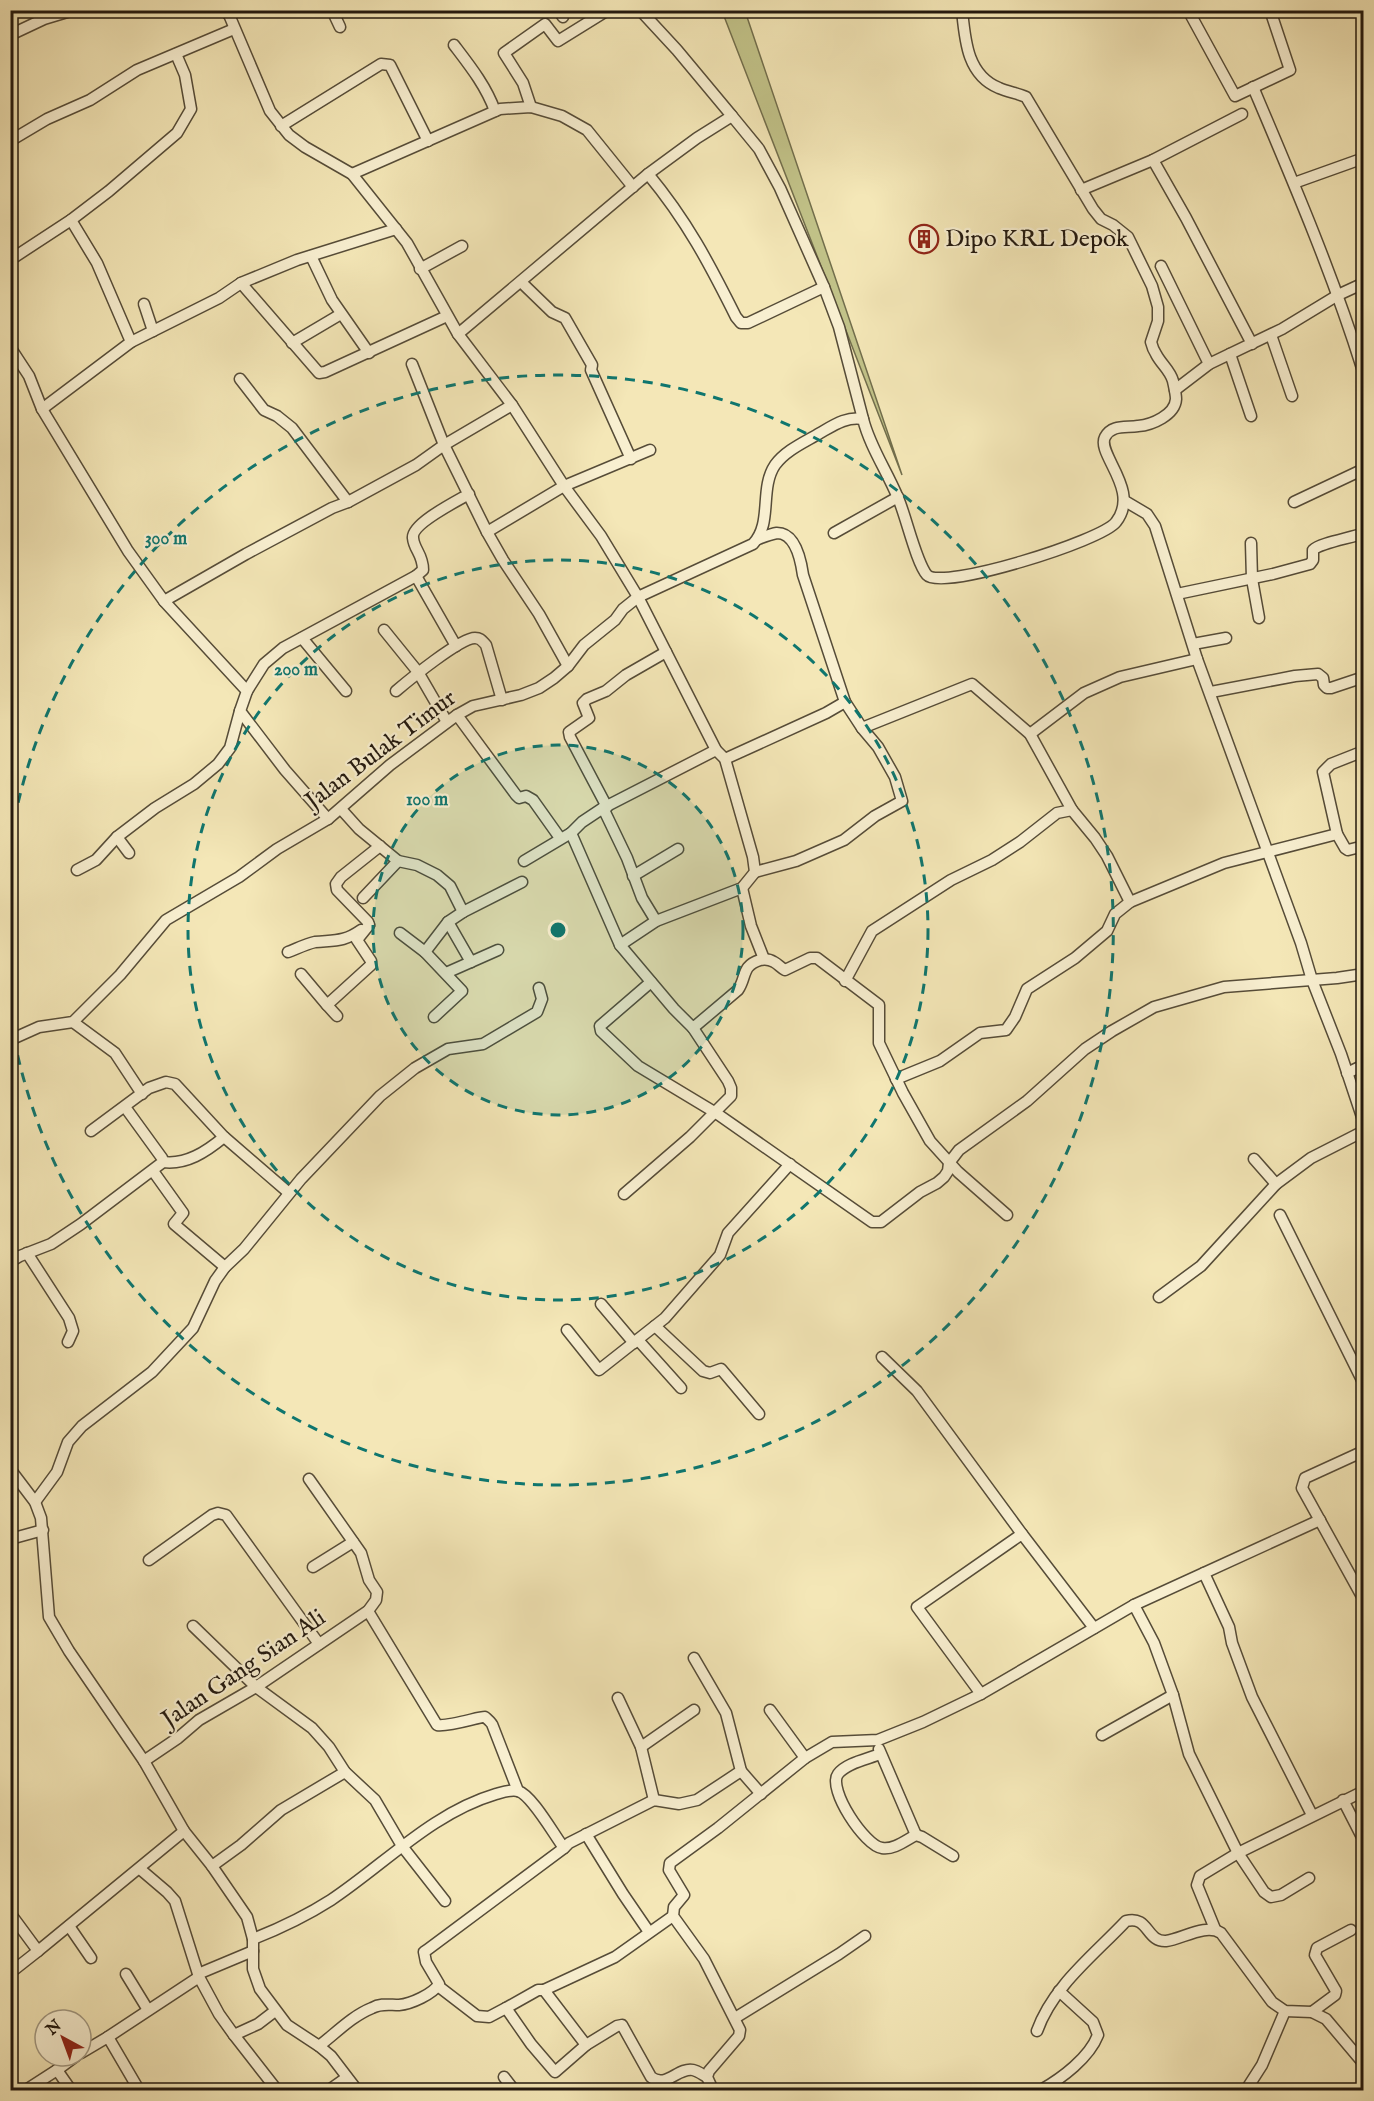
<svg xmlns="http://www.w3.org/2000/svg" width="1374" height="2101" font-family="'IM FELL English',serif">
  <style>
    .green { fill: #c2c389; stroke: #726e4c; stroke-width: 1.5 }
    .lines { fill: none; stroke-linecap: round; stroke-linejoin: round }
    .minor-casing { stroke: #564c38; stroke-width: 13 }
    .minor { stroke: #f8efd0; stroke-width: 10 }
    .ring { fill: none; stroke: #0f766e; stroke-width: 3; stroke-dasharray: 10 8 }
    .labels { text-anchor: middle; dominant-baseline: central; stroke-width: 4.5; stroke-linejoin: round; paint-order: stroke }
    .poi-label { font-size: 24px; fill: #22180e; stroke: #f8efd0; text-anchor: start }
    .street-label { font-size: 24px; fill: #22180e; stroke: #f8efd0 }
    .centre { fill: #0f766e; stroke: #f8efd0; stroke-width: 3 }
    .ring-label { font-size: 18px; text-anchor: middle; font-weight: bold; fill: #0f766e; stroke: #f8efd0; stroke-width: 4.5; stroke-linejoin: round; paint-order: stroke }
  </style>
  <rect width="100%" height="100%" fill="#f4e7b7"/>
  <filter id="stains"><feTurbulence type="fractalNoise" baseFrequency=".00333" numOctaves="4"/><feColorMatrix values="0 0 0 0 .2 0 0 0 0 .09 0 0 0 0 .02 0 0 0 .5 -.17"/></filter>
  <radialGradient id="worn" r=".72"><stop offset=".6" stop-color="#630" stop-opacity="0"/><stop offset="1" stop-color="#630" stop-opacity=".3"/></radialGradient>
  <path class="green" d="M 722,11 L 745,11 L 902,475 Z"/>
  <g class="lines">
    <g class="minor-casing">
      <g id="minor">
        <path d="M 227,10 L 270,111 L 289,135 L 305,147 L 352,174 L 407,243 L 458,334 L 512,405 L 564,486 L 601,536 L 638,597 L 716,750 L 725,759 L 753,857 L 755,872 L 742,888 L 656,921 L 620,945 L 571,833"/>
        <path d="M 332,10 L 340,27"/>
        <path d="M 558,10 L 563,17"/>
        <path d="M 640,10 L 677,50 L 732,116"/>
        <path d="M 1188,10 L 1235,96 L 1290,70 L 1270,10"/>
        <path d="M 228,14 L 242,10"/>
        <path d="M 10,35 L 44,19 L 74,10"/>
        <path d="M 454,45 C 470,66 486,86 495,111"/>
        <path d="M 1253,87 C 1292,179 1332,272 1362,368 L 1364,367"/>
        <path d="M 531,107 L 523,83 L 504,53 L 545,24 L 558,41 L 608,10"/>
        <path d="M 281,126 L 381,64 L 390,65 L 428,141"/>
        <path d="M 10,141 L 47,119 L 90,100 L 137,70 L 234,29"/>
        <path d="M 1153,160 L 1186,218 L 1252,344"/>
        <path d="M 352,174 L 500,109 L 531,107 L 562,116 L 587,130 L 633,187"/>
        <path d="M 648,174 C 687,221 709,263 736,317 L 741,323 L 748,323 L 824,287"/>
        <path d="M 1294,183 L 1364,158"/>
        <path d="M 1081,190 L 1153,160 L 1242,114"/>
        <path d="M 71,220 L 97,263 L 131,342"/>
        <path d="M 311,256 L 332,300 L 369,353"/>
        <path d="M 10,260 L 71,220 L 109,191 L 177,133 L 191,109 L 185,75 L 176,54"/>
        <path d="M 1161,266 L 1209,364"/>
        <path d="M 420,269 L 462,246"/>
        <path d="M 521,282 L 552,312 L 565,318 L 592,365 L 591,370 L 631,459"/>
        <path d="M 241,283 L 319,373 L 325,372 L 447,316"/>
        <path d="M 144,304 L 153,331"/>
        <path d="M 458,334 L 648,174 L 697,138 L 732,116 L 759,149 L 780,188 L 824,287 L 839,327 L 863,419"/>
        <path d="M 1271,335 L 1292,396"/>
        <path d="M 292,343 L 341,314"/>
        <path d="M 10,347 L 29,376 L 42,409 L 128,551 L 164,601 L 247,691 L 240,711 L 285,770 L 328,819"/>
        <path d="M 1230,354 L 1251,416"/>
        <path d="M 412,364 L 444,445 L 487,532 L 503,560 L 539,614 L 568,666"/>
        <path d="M 240,379 L 264,410 L 277,416 L 292,428 L 348,502"/>
        <path d="M 1175,390 L 1209,364 L 1282,329 L 1338,295 L 1364,283"/>
        <path d="M 42,409 L 131,342 L 219,298 L 241,283 L 297,260 L 396,229"/>
        <path d="M 1125,501 L 1147,514 L 1155,526 L 1197,659 L 1301,943 L 1312,980 L 1341,1054 L 1364,1123"/>
        <path d="M 1294,502 L 1364,469"/>
        <path d="M 487,532 L 564,486 L 650,450"/>
        <path d="M 834,533 L 898,497"/>
        <path d="M 1251,543 L 1252,579 L 1259,618"/>
        <path d="M 416,576 L 456,646"/>
        <path d="M 1177,594 L 1273,574 L 1310,564 L 1313,560 L 1313,550 C 1320,543 1351,538 1364,533"/>
        <path d="M 164,601 L 246,554 L 332,508 L 348,502 L 416,465 L 444,445 L 512,405"/>
        <path d="M 384,630 L 418,672 L 447,722"/>
        <path d="M 302,638 L 346,691"/>
        <path d="M 1193,644 L 1226,638"/>
        <path d="M 247,691 L 264,664 L 283,648 L 416,576 L 423,570 C 423,554 414,550 413,538 C 411,524 457,501 469,494"/>
        <path d="M 396,691 C 409,680 460,638 475,638 C 481,638 482,641 486,645 L 502,700"/>
        <path d="M 1211,692 L 1295,676 L 1318,674 L 1323,678 L 1324,685 L 1327,688 L 1331,688 L 1364,677"/>
        <path d="M 457,715 L 516,795 L 519,798 L 526,796 L 533,800 L 560,838"/>
        <path d="M 862,728 L 972,684 L 1030,734 L 1072,810 L 1095,838 L 1107,856 L 1130,902"/>
        <path d="M 1030,734 L 1084,693 L 1120,677 L 1197,659"/>
        <path d="M 725,759 L 826,713 L 845,702"/>
        <path d="M 607,807 L 570,737 L 569,732 L 589,718 L 583,703 L 587,699 L 606,691 L 626,675 L 666,652"/>
        <path d="M 603,808 L 627,858 L 642,898 L 656,921"/>
        <path d="M 341,809 L 359,829 L 398,861 L 417,865 L 437,875 L 450,886 L 463,912 L 448,922 L 425,952 L 400,933"/>
        <path d="M 1337,834 L 1323,772 L 1331,764 L 1364,751"/>
        <path d="M 117,837 L 129,853"/>
        <path d="M 524,861 L 571,833 L 582,822 L 603,808 L 716,750"/>
        <path d="M 77,870 L 96,860 L 117,837 L 155,808 L 194,784 L 218,764 L 230,748 L 240,711"/>
        <path d="M 755,872 L 796,861 L 844,840 L 875,816 L 902,801 L 895,777 L 878,747 L 862,728 L 845,702 L 803,575 C 801,561 796,533 777,533 C 771,534 763,537 758,539"/>
        <path d="M 633,876 L 678,849"/>
        <path d="M 742,888 L 751,926 L 764,959"/>
        <path d="M 363,898 L 398,861"/>
        <path d="M 463,912 L 522,882"/>
        <path d="M 448,922 L 471,962"/>
        <path d="M 369,925 L 368,922 L 337,890 L 336,884 L 341,877 L 380,846"/>
        <path d="M 620,945 L 674,1009 L 693,1028 L 738,990 C 747,977 741,966 760,960 C 764,959 769,959 774,962 C 778,964 781,968 785,970 L 810,958 L 817,958 L 879,1005 L 879,1043 L 903,1093 L 930,1141 L 958,1172 L 1007,1215"/>
        <path d="M 288,952 C 296,949 306,944 315,942 C 335,940 344,942 361,930"/>
        <path d="M 425,952 L 462,991 L 434,1017"/>
        <path d="M 446,973 L 498,950"/>
        <path d="M 301,974 L 327,1005 L 371,965 L 371,961 L 357,940 L 369,925"/>
        <path d="M 845,981 L 872,931 L 951,880 L 992,860 L 1020,842 L 1057,813 L 1072,810"/>
        <path d="M 651,982 L 600,1026 L 601,1031 L 638,1066 L 716,1113 L 872,1222 L 881,1222 L 920,1192 L 937,1183 L 944,1177 L 948,1171 L 949,1163 L 959,1150 L 1027,1101 L 1085,1049 L 1112,1031 L 1154,1007 L 1224,987 L 1337,978 L 1364,974"/>
        <path d="M 327,1005 L 337,1016"/>
        <path d="M 73,1022 L 115,1053 L 142,1094"/>
        <path d="M 10,1040 L 39,1027 L 73,1022 L 120,975 L 166,920 L 239,877 L 277,849 L 328,819 L 390,765 L 457,715 L 473,706 L 521,695 L 539,688 L 554,678 L 568,666 L 584,645 L 615,620 L 623,609 L 638,597 L 753,544 C 773,523 759,489 775,465 C 786,450 805,442 820,433 C 834,425 847,416 863,419 C 870,447 887,471 898,498 C 906,516 916,562 927,575 C 941,591 1102,541 1116,522 C 1141,490 1096,454 1105,437 C 1112,424 1126,428 1138,426 C 1152,425 1175,415 1176,399 C 1176,394 1174,386 1173,381 C 1170,370 1161,364 1156,354 C 1154,351 1152,346 1151,342 L 1158,321 L 1158,307 L 1152,286 L 1128,237 L 1113,225 L 1101,219 L 1093,209 L 1026,97 C 1017,93 1008,92 999,88 C 967,75 965,40 962,10"/>
        <path d="M 1347,1073 L 1364,1065"/>
        <path d="M 896,1079 L 940,1061 L 980,1033 L 1006,1030 L 1015,1017 L 1027,989 L 1075,958 L 1107,931 L 1115,914 L 1130,902 L 1224,863 L 1337,834 L 1345,848 L 1348,850 L 1364,846"/>
        <path d="M 91,1131 L 149,1088 L 166,1082 L 175,1084 L 223,1136 L 289,1193"/>
        <path d="M 1254,1159 L 1276,1184"/>
        <path d="M 163,1162 C 186,1165 206,1152 224,1137"/>
        <path d="M 153,1171 L 183,1213 L 174,1224 L 225,1267"/>
        <path d="M 624,1194 L 690,1137 L 731,1096 L 731,1088 L 728,1081 L 693,1028"/>
        <path d="M 1280,1215 L 1364,1384"/>
        <path d="M 27,1253 L 69,1318 L 73,1331 L 68,1342"/>
        <path d="M 10,1262 L 20,1256 L 51,1244 L 81,1224 L 163,1162 L 162,1158 L 125,1107"/>
        <path d="M 1159,1297 L 1201,1266 L 1276,1184 L 1311,1158 L 1364,1131"/>
        <path d="M 601,1304 L 634,1343"/>
        <path d="M 655,1326 L 703,1371 L 710,1373 L 721,1369 L 759,1414"/>
        <path d="M 567,1330 L 599,1370 L 665,1318 L 720,1255 L 728,1233 L 790,1164"/>
        <path d="M 638,1340 L 681,1388"/>
        <path d="M 882,1357 L 917,1391 L 1022,1534"/>
        <path d="M 1364,1451 L 1305,1478 L 1302,1488 L 1364,1600"/>
        <path d="M 10,1469 L 35,1502 L 41,1518 L 49,1617 L 69,1651 L 144,1761 L 184,1831 L 212,1866 L 247,1917 L 253,1939 L 253,1969 L 260,1989 L 287,2025 L 319,2046 L 331,2056 L 357,2090"/>
        <path d="M 35,1502 L 57,1472 L 68,1442 L 82,1426 L 152,1372 L 193,1328 L 215,1281 L 225,1267 L 244,1249 L 301,1179 L 380,1096 L 415,1068 L 448,1049 L 483,1044 L 537,1012 L 542,999 L 539,988"/>
        <path d="M 10,1544 L 14,1538 L 43,1530"/>
        <path d="M 149,1560 L 212,1515 L 218,1513 L 226,1515 L 319,1644"/>
        <path d="M 313,1567 L 353,1542"/>
        <path d="M 1204,1573 L 1229,1627 L 1232,1643 L 1252,1697 L 1312,1815"/>
        <path d="M 1134,1605 L 1154,1643 L 1173,1695 L 1189,1754 L 1238,1853 L 1264,1892 L 1271,1897 L 1281,1895 L 1309,1878"/>
        <path d="M 368,1611 L 437,1725 C 450,1727 481,1716 485,1717 C 486,1718 492,1723 492,1724 L 518,1791"/>
        <path d="M 193,1626 L 256,1687 L 312,1728 L 329,1747 L 345,1772 L 375,1800 L 402,1846 L 445,1901"/>
        <path d="M 981,1694 L 917,1607 L 1022,1534 L 1094,1628"/>
        <path d="M 618,1698 L 641,1747 L 654,1800"/>
        <path d="M 770,1710 L 805,1758"/>
        <path d="M 1102,1735 L 1173,1695"/>
        <path d="M 641,1747 L 694,1710"/>
        <path d="M 879,1749 L 916,1835"/>
        <path d="M 880,1754 C 868,1759 846,1763 838,1774 C 827,1789 865,1846 882,1848 C 894,1850 906,1840 916,1835 L 922,1837 L 953,1856"/>
        <path d="M 144,1761 L 178,1738 L 199,1720 L 256,1687 L 368,1611 L 376,1600 L 377,1592 L 369,1580 L 361,1553 L 309,1479"/>
        <path d="M 741,1771 L 761,1794"/>
        <path d="M 1343,1800 L 1364,1841"/>
        <path d="M 586,1834 L 623,1894 L 649,1932"/>
        <path d="M 212,1866 L 241,1845 L 281,1810 L 345,1772"/>
        <path d="M 10,1913 L 38,1951 L 184,1831"/>
        <path d="M 673,1916 L 615,1957 L 544,1990 L 586,2045 L 617,2026 L 622,2025 L 651,2077 C 666,2089 678,2067 693,2070 C 698,2071 703,2075 707,2077"/>
        <path d="M 69,1926 L 91,1958"/>
        <path d="M 1215,1929 L 1197,1885 L 1200,1876 L 1238,1853 L 1364,1791"/>
        <path d="M 253,1939 C 281,1928 306,1916 331,1900 C 385,1864 432,1813 496,1794 C 503,1792 511,1789 518,1791 C 532,1795 554,1835 564,1848 L 569,1843 L 654,1800 L 679,1804 L 697,1800 L 741,1771 L 726,1713 L 694,1658"/>
        <path d="M 10,1973 L 38,1951"/>
        <path d="M 126,1974 L 148,2010"/>
        <path d="M 198,1974 L 253,1951"/>
        <path d="M 199,1977 L 219,2014 L 234,2035"/>
        <path d="M 438,1986 L 477,2016 L 489,2017 L 506,2008"/>
        <path d="M 544,1990 L 538,1990 L 506,2008 L 531,2044 L 555,2072 L 586,2045"/>
        <path d="M 275,2011 L 258,2024 L 234,2035 L 277,2090"/>
        <path d="M 1312,2012 L 1335,1995 L 1336,1991 L 1315,1955 L 1317,1948 L 1351,1930"/>
        <path d="M 735,2018 L 839,1954 L 865,1936"/>
        <path d="M 1037,2031 C 1053,1986 1094,1955 1126,1921 C 1149,1915 1146,1942 1166,1941 C 1182,1939 1206,1923 1221,1933 L 1272,2002 L 1285,2011 L 1312,2012 L 1326,2019 L 1364,2064"/>
        <path d="M 108,2037 L 199,1977 L 175,1901 L 167,1892 L 140,1869"/>
        <path d="M 319,2046 C 336,2033 352,2016 372,2008 C 381,2003 389,2005 399,2005 C 411,2004 433,1994 439,1984 L 426,1962 L 424,1952 L 427,1950 L 564,1848"/>
        <path d="M 81,2053 L 108,2037 L 139,2090"/>
        <path d="M 504,2077 L 514,2090"/>
        <path d="M 26,2090 L 57,2070"/>
        <path d="M 71,2090 L 57,2070 L 76,2056"/>
        <path d="M 329,2090 L 346,2078"/>
        <path d="M 713,2090 L 707,2077 L 709,2071 L 739,2036 L 740,2030 L 704,1959 L 673,1916 L 674,1907 L 684,1895 L 669,1870 L 670,1863 L 718,1828 L 805,1758 L 832,1742 L 878,1740 L 923,1722 L 981,1694 L 1134,1605 L 1320,1520"/>
        <path d="M 1041,2090 C 1062,2078 1089,2058 1098,2035 L 1093,2022 L 1059,1991"/>
        <path d="M 1246,2090 L 1262,2065 L 1285,2011"/>
      </g>
    </g>
    <use href="#minor" class="minor"/>
  </g>
  <circle cx="558" cy="930" r="185" fill="#0f766e" fill-opacity=".12"/>
  <g class="ring">
    <circle cx="558" cy="930" r="185"/>
    <circle cx="558" cy="930" r="370"/>
    <path d="M11 838A555 555 0 1 1 11 1022"/>
  </g>
  <defs>
    <g id="building-ring" transform="scale(1.5)"><circle r="9.5" fill="#f8efd0" stroke="#8f2418" stroke-width="1.5"/><path d="M-4-6H4V6H1V3H-1V6H-4ZM-2.5-4.3h1.7v1.8h-1.7ZM.8-4.3h1.7v1.8H.8ZM-2.5-1h1.7V.8h-1.7ZM.8-1h1.7V.8H.8Z" fill="#8f2418"/></g>
  </defs>
  <g fill-rule="evenodd">
    <use href="#building-ring" x="924" y="239"/>
  </g>
  <g class="labels">
    <g class="poi-label">
      <text x="945" y="239">Dipo KRL Depok</text>
    </g>
    <g class="street-label">
      <text transform="translate(381 750) rotate(-37)">Jalan Bulak Timur</text>
      <text transform="translate(244 1669) rotate(-34)">Jalan Gang Sian Ali</text>
    </g>
  </g>
  <circle cx="558" cy="930" r="9" class="centre"/>
  <g class="ring-label">
    <text x="166" y="544">300 m</text>
    <text x="296" y="675">200 m</text>
    <text x="427" y="805">100 m</text>
  </g>
  <rect width="1374" height="2101" fill="none" stroke="#f4e7b7" stroke-width="36"/>
  <rect x="12" y="12" width="1350" height="2077" fill="none" stroke="#22180e" stroke-width="3"/>
  <rect x="18" y="18" width="1338" height="2065" fill="none" stroke="#22180e" stroke-width="1.5"/>
  <g transform="translate(63 2038) rotate(319)"><circle r="28" fill="#f8efd0" stroke="#a29982" stroke-width="1.5"/>
  <path d="M0-4.5L10 22L0 15L-10 22Z" fill="#8f2418"/>
  <text y="-9" font-size="16" font-weight="bold" text-anchor="middle" fill="#22180e">N</text>
  </g>
  <rect width="100%" height="100%" filter="url(#stains)"/>
  <rect width="100%" height="100%" fill="url(#worn)"/>
</svg>
